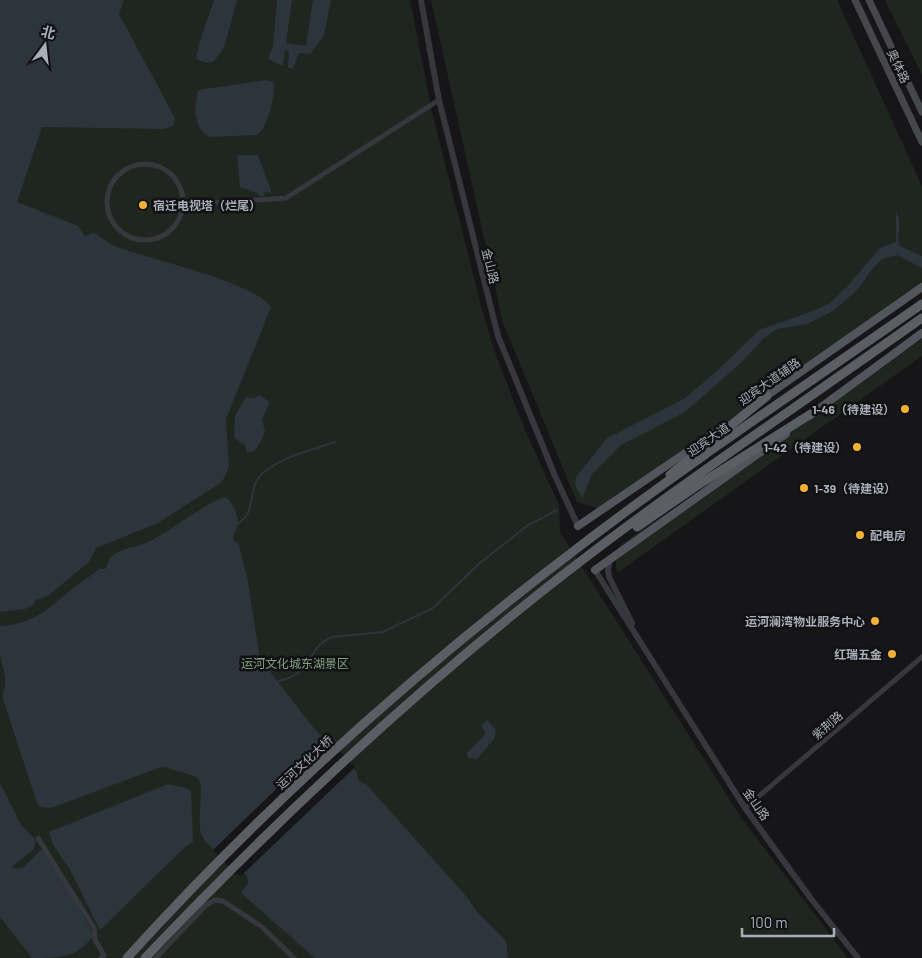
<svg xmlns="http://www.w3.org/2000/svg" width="922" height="958" font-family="Barlow,'Noto Sans SC',sans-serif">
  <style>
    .green { fill: #1e261f }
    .water { fill: #2c353c }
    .pier { fill: #161618 }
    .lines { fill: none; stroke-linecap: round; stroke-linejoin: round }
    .stream { stroke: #2c353c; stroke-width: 2 }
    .minor { stroke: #37383d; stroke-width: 5 }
    .tertiary { stroke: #37383d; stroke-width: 6 }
    .secondary { stroke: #45474d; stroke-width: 7 }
    .primary { stroke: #53555c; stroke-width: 8 }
    .trunk { stroke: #5b5e65; stroke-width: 9 }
    .poi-dot { fill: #f2b134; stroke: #111113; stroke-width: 2 }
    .labels { text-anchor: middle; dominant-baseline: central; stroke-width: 5; stroke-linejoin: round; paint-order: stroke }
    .street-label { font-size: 12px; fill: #a8adb8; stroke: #111113 }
    .poi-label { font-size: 12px; font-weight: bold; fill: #a8adb8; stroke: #111113; text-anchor: end }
    .park-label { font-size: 12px; fill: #7fa381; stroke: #111113 }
  </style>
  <rect width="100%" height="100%" fill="#161618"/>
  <g class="green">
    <path d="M 0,0 L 410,0 L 432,112 L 481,306 L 494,350 L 525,430 L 559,505 L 560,532 L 742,819 L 848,958 L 0,958 Z"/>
    <path d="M 431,0 L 837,0 L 922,186 L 922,290 L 607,511 L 577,502 L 503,323 Z"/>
    <path d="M 885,0 L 922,0 L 922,75 Z"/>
    <path d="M 922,339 L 922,356 L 617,573 L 615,552 L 620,545 Z"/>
  </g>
  <g class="water">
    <path d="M 0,0 L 124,0 L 119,14 L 175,118 L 173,126 L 163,129 L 42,127 L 17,202 L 78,226 L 85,236 L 94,233 C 102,237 108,244 117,247 C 146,258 257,283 271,307 L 226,419 L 229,467 L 222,482 L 158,523 L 96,548 L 89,562 L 49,595 L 36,600 L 33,605 L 25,609 L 0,612 Z"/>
    <path d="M 214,0 L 237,0 L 224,48 L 214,61 L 207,63 L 196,59 C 199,39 208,20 214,0 Z"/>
    <path d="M 277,0 L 292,0 L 286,43 L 306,46 L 313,0 L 331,0 L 324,35 L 310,54 L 299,53 L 293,69 L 288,67 L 289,51 L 285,50 L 283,66 L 268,59 L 273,46 Z"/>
    <path d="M 266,80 L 273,82 C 277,93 267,128 257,135 L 210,137 C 193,130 194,106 198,90 Z"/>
    <path d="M 237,155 L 258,155 L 272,193 L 265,192 L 264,196 L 259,196 L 257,193 L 240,187 Z"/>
    <path d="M 896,211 C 904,228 895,232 900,246 L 922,256 L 922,268 L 897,255 L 882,259 L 873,268 L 857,290 L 833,311 L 807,324 L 777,329 L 764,338 L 743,361 L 685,412 L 621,445 L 592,474 L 582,498 L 575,485 L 576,477 L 607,438 L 684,399 L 718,370 L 759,330 L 813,311 L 830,303 L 846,288 L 880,248 L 896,242 Z"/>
    <path d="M 259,395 L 270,402 L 262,420 L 265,431 L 261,442 L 254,451 L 247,452 L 245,445 L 234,438 L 235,416 L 246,397 L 254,398 Z"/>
    <path d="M 225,497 C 232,500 238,515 238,523 C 238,529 233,533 233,539 L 239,545 L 247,577 L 260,659 L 312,726 L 356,771 L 359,781 L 367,785 L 466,896 L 478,913 L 506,941 L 508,958 L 315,958 L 241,893 L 248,883 L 247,875 C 236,867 210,849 203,838 C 194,824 207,786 197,777 L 165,767 L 158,768 L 51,808 L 40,807 L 37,803 L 2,696 C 9,682 3,669 0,655 C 0,646 0,635 0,626 C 37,624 50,606 77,585 C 84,579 92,576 99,569 L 105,569 C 109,563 108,558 115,554 C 125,547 137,547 148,542 C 175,529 196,508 225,497 Z"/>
    <path d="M 487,720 L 496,730 L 494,739 L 477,759 L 468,758 L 467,753 L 486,733 L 481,726 Z"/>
    <path d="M 0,783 L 21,825 L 36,840 L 34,849 L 14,865 L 12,869 L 23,868 L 41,850 L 45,849 L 94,935 C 77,958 62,958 32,958 L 0,917 Z"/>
    <path d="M 168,784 L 186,788 L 191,791 L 193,842 L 186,846 L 100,930 L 69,868 L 53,845 L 49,832 Z"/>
  </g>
  <path class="pier" d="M 328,739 L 355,767 L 242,875 L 233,874 L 230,868 L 213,850 Z"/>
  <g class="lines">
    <g class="stream">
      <path d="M 238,523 C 257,514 247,488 261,475 C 281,456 310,451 335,442"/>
      <path d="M 279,681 C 317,672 304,649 332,637 L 383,632 L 433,608 L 480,563 L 527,526 L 557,510"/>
    </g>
    <g class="minor">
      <circle cx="145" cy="202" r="38"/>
      <path d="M 183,205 L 286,198 L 439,100"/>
      <path d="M 745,808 L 922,657"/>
      <path d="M 38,838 L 94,928 L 95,940 L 104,955 L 101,958"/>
      <path d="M 156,958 L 206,905 L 215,900 L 223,901 L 262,927 L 294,958"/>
    </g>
    <g class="tertiary">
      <path d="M 421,0 L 439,100 L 498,336 L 555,476 L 578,526"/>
      <path d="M 610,560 L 608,569 L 609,577 L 632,623"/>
      <path d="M 595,570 L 745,808 L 812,900 L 858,958"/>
    </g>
    <g class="secondary">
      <path d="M 855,0 L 922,142"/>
      <path d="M 869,0 L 922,112"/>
    </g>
    <g class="primary">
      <path d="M 762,399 L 922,287"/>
      <path d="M 809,416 L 922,333"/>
      <path d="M 578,526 L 722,428"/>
      <path d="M 595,570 L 786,434"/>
    </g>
    <g class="trunk">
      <path d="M 670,475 L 767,396"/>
      <path d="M 637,527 L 695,487 L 814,412"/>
      <path d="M 127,958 C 263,808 414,672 575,550 C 687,464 806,385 922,304"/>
      <path d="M 145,958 C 263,834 386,717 520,609 C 648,505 787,414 922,318"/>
    </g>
  </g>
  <g class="poi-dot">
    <circle cx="143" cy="205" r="5"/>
    <circle cx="905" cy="409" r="5"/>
    <circle cx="857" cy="447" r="5"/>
    <circle cx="804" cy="488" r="5"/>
    <circle cx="860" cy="535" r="5"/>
    <circle cx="875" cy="621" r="5"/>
    <circle cx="892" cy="654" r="5"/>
  </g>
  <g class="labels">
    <g class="street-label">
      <text transform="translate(899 66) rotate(65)">奥体路</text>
      <text transform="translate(491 266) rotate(76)">金山路</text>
      <text transform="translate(769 381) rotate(-35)">迎宾大道辅路</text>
      <text transform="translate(708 439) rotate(-35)">迎宾大道</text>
      <text transform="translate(827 725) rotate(-41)">紫荆路</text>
      <text transform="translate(304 762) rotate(-43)">运河文化大桥</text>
      <text transform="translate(757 804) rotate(55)">金山路</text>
    </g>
    <g class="poi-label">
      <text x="153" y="205" text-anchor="start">宿迁电视塔（烂尾）</text>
      <text x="895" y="409">1-46（待建设）</text>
      <text x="847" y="447">1-42（待建设）</text>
      <text x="814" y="488" text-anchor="start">1-39（待建设）</text>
      <text x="870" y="535" text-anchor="start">配电房</text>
      <text x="865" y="621">运河澜湾物业服务中心</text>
      <text x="882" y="654">红瑞五金</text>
    </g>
    <g class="park-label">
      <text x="295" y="663">运河文化城东湖景区</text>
    </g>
  </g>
  <g transform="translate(45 45) rotate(15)" stroke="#111113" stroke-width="4" paint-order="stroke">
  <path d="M0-4L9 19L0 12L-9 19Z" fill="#a8adb8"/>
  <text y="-8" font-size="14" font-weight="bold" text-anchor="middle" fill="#a8adb8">北</text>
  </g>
  <path d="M742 928v8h92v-8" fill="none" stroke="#a8adb8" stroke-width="2.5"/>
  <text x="750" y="928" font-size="15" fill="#a8adb8" stroke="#111113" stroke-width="4" paint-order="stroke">100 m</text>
</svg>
